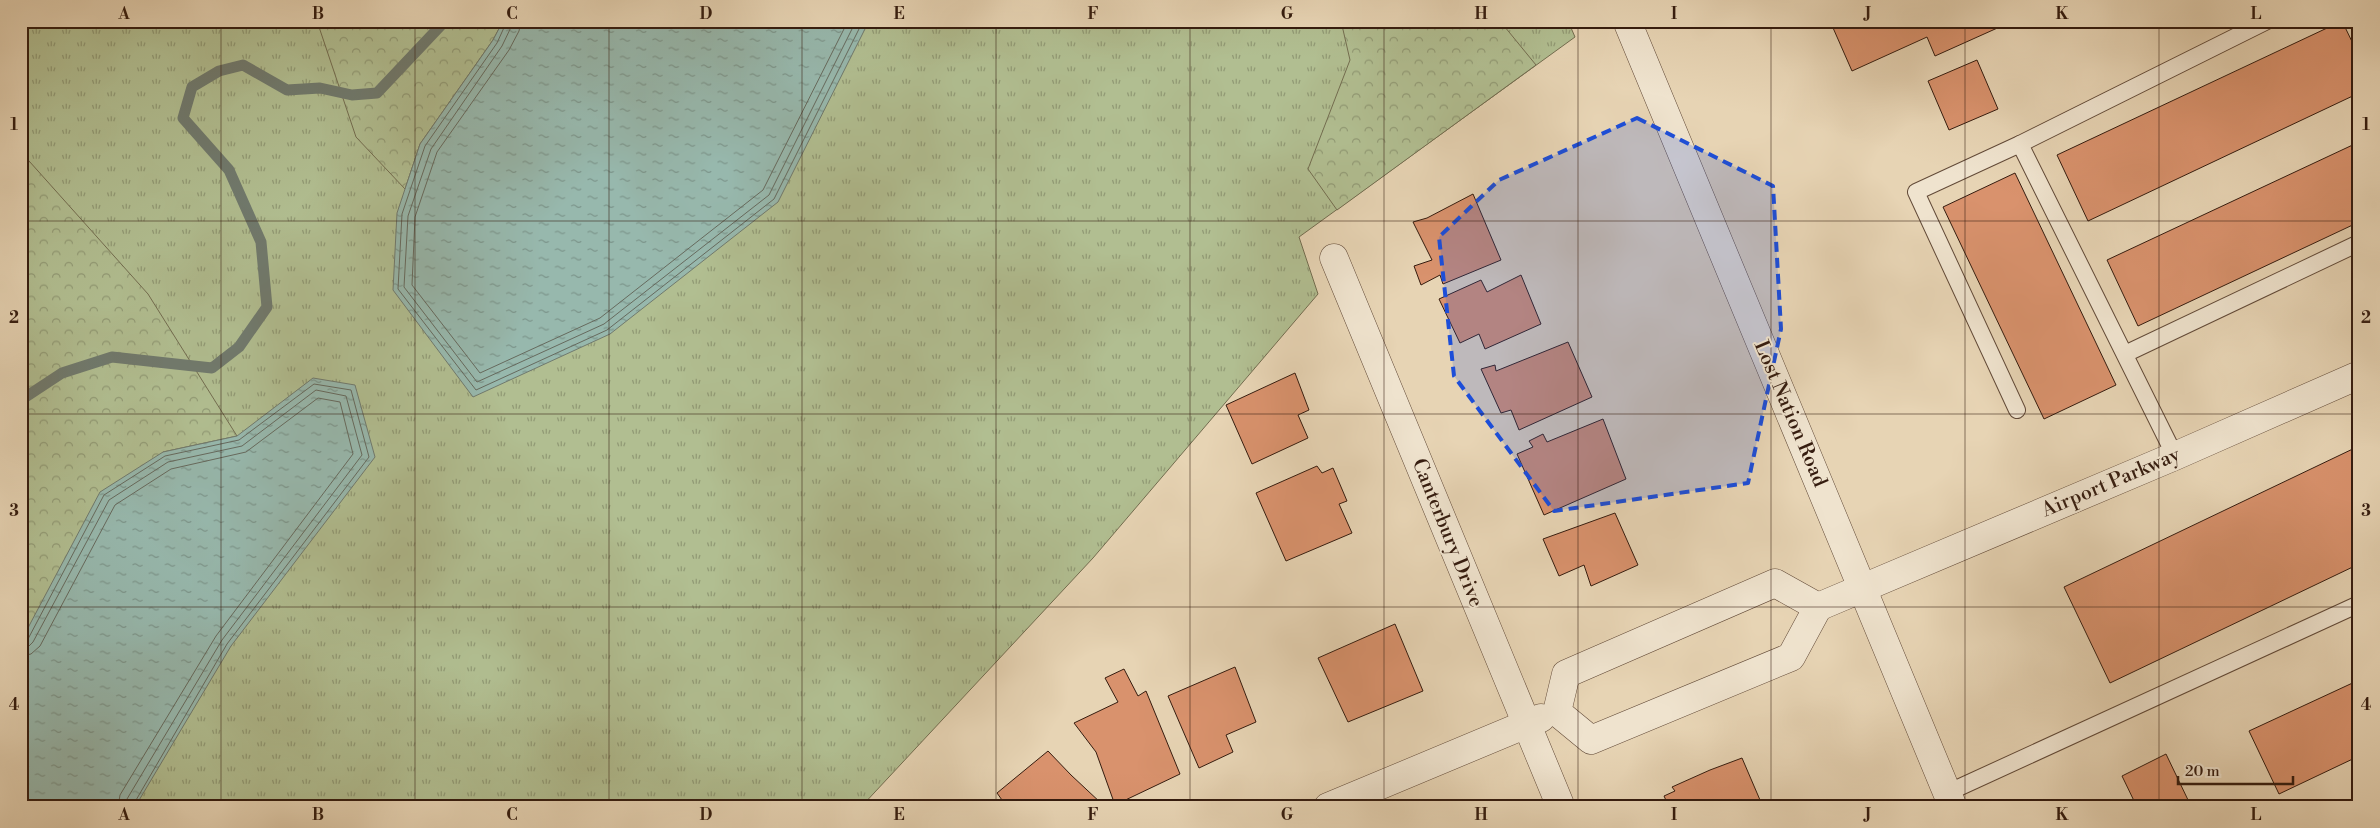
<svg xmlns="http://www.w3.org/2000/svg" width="2380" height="828" font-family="'Libre Bodoni',serif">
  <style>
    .grass { fill: url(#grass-tufts); stroke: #736d50 }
    .forest { fill: url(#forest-crowns); stroke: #736d50 }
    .water { fill: url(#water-ripples); stroke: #707a6e }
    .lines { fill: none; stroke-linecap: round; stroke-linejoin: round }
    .shore { stroke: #666a5e; stroke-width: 1 }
    .stream { stroke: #707a6e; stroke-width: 11 }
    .building { fill: #d9926d; stroke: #351c0f }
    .service-casing { stroke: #624a38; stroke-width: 18 }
    .minor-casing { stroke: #624a38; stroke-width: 29 }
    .tertiary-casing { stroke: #624a38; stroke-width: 29 }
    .service { stroke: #efe3ce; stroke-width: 16 }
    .minor { stroke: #efe3ce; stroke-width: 28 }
    .tertiary { stroke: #efe3ce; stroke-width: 28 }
    .marked { fill: #1d4ed8; fill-opacity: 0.2; stroke: #1d4ed8; stroke-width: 4; stroke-dasharray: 10 6; stroke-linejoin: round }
    .grid { fill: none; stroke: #351c0f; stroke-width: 1; stroke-opacity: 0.55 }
    .labels { text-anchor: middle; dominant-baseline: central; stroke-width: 4; stroke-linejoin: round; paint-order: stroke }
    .street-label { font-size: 20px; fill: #351c0f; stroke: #efe3ce }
    .neatline { fill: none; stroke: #351c0f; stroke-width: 2 }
    .grid-label { font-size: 16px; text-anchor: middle; font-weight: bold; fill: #351c0f }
  </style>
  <defs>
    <pattern id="grass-tufts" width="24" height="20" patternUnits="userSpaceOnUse" patternTransform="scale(1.25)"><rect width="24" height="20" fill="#b1be91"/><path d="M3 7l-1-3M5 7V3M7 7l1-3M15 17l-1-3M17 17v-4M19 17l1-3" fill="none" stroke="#919a75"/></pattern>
    <pattern id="forest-crowns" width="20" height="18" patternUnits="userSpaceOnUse" patternTransform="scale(1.25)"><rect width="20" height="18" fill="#b1be91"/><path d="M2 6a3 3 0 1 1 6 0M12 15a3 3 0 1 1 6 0" fill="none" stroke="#919a75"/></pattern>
    <pattern id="water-ripples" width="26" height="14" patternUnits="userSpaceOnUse" patternTransform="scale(1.25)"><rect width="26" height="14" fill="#97b8ad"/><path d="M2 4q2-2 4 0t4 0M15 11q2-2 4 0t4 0" fill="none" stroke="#7c958b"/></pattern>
  </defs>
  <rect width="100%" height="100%" fill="#e7d4b4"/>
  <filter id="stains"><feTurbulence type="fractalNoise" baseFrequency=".004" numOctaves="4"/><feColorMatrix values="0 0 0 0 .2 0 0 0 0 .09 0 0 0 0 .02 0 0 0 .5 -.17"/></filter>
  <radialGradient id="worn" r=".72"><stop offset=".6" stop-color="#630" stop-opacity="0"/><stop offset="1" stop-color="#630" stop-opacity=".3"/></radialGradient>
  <path class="grass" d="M 21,21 L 1568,21 L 1575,37 L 1299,237 L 1318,294 L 1093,558 L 861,807 L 21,807 Z"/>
  <g class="forest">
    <path d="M 317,21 L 503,21 L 493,40 L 420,144 L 405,189 L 356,137 Z"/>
    <path d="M 1341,21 L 1500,21 L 1536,65 L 1337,210 L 1308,169 L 1350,60 Z"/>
    <path d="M 21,152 L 148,294 L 237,436 L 163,452 L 21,641 Z"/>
  </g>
  <g class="water">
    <path d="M 503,21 L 869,21 L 778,202 L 610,334 L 473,397 L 393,290 L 397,213 L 420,144 L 493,40 Z"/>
    <path d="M 313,378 L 355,385 L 375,457 L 231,646 L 135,807 L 21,807 L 21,641 L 100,492 L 163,452 L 237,436 Z"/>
  </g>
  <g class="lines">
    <g class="shore">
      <path d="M 507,21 L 497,43 L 425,146 L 402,214 L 398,289 L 476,390 L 607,330 L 774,199 L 863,21"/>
      <path d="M 514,21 L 502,46 L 431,149 L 408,216 L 404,287 L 477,382 L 604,324 L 769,195 L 856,21"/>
      <path d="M 521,21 L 519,31 L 509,50 L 437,152 L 415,217 L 412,285 L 480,373 L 600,318 L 763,190 L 848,21"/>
      <path d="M 21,642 L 28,639 L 104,495 L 165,456 L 239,440 L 314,384 L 351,390 L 369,457 L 227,644 L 132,807"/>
      <path d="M 21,648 L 28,647 L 33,642 L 109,500 L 168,462 L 242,446 L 316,390 L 346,396 L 362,455 L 222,640 L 127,799 L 125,807"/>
      <path d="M 21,656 L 31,654 L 40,646 L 115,505 L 171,469 L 246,452 L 318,398 L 340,402 L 353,454 L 216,636 L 120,795 L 118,807"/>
    </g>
    <path class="stream" d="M 21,400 L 62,373 L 112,357 L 212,368 L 239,347 L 267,307 L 261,242 L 229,170 L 183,118 L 192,87 L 219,71 L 243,65 L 287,90 L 320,88 L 352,95 L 377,93 L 445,21"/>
  </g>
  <g class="building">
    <path d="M 1830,21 L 2013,21 L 1935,56 L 1927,37 L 1852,71 Z"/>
    <path d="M 2342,21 L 2359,56 L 2359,93 L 2088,221 L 2057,155 Z"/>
    <path d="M 1977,60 L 1998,109 L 1949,130 L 1928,81 Z"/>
    <path d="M 2359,142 L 2359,222 L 2138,326 L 2107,260 Z"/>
    <path d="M 2015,173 L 2116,385 L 2044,419 L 1943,207 Z"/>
    <path d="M 1473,194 L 1501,260 L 1443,284 L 1440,275 L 1421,285 L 1414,266 L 1432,260 L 1413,222 L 1427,218 Z"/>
    <path d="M 1521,275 L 1541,324 L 1485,349 L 1479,334 L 1460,343 L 1439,299 L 1481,280 L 1487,292 Z"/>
    <path d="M 1568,342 L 1592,397 L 1519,430 L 1511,410 L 1501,413 L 1481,369 L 1495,365 L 1496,371 Z"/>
    <path d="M 1295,373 L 1309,410 L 1298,415 L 1308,438 L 1252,464 L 1226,405 Z"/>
    <path d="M 1603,419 L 1626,479 L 1544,515 L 1517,454 L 1533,447 L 1529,441 L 1543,434 L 1547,442 Z"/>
    <path d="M 2359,446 L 2359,564 L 2110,683 L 2064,587 Z"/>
    <path d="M 1317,466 L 1322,473 L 1333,468 L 1347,501 L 1339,504 L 1352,533 L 1286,561 L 1256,493 Z"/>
    <path d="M 1615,513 L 1638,565 L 1591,586 L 1584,565 L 1559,576 L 1543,539 Z"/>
    <path d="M 1395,624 L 1423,691 L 1348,722 L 1318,658 Z"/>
    <path d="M 1235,667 L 1256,722 L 1226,735 L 1233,752 L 1199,768 L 1168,696 Z"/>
    <path d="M 1124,669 L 1138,696 L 1146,691 L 1180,774 L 1115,805 L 1096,752 L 1074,723 L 1118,702 L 1105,678 Z"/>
    <path d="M 2359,680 L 2359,756 L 2279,794 L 2249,731 Z"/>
    <path d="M 1048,751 L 1071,775 L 1102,804 L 1099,807 L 1007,807 L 997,793 Z"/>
    <path d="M 2166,754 L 2189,802 L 2179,807 L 2137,807 L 2122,776 Z"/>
    <path d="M 1742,758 L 1763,807 L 1669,807 L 1664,796 L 1675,791 L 1672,787 L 1710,770 Z"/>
  </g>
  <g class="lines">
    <g class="service-casing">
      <g id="service">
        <path d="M 2020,144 L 2267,21"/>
        <path d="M 2125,354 L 2359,243"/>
        <path d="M 2017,410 L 1916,192 L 2020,144 L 2175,456"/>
        <path d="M 1947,793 L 2359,604"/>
      </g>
    </g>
    <g class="minor-casing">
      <g id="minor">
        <path d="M 1334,258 L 1561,807"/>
        <path d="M 1775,583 L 1818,607 L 1791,657 L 1591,740 L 1557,712 L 1566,674 Z"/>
        <path d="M 1818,607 L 2175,456 L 2359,375"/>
        <path d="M 1328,807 L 1541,718"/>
      </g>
    </g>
    <g class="tertiary-casing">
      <path id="tertiary" d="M 1627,21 L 1953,807"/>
    </g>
    <use href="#service" class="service"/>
    <use href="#minor" class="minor"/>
    <use href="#tertiary" class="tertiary"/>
  </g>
  <path class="marked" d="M 1637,118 L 1773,186 L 1781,329 L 1748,483 L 1554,511 L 1454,376 L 1439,237 L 1499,180 Z"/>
  <path class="grid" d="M 221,21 L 221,807M 415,21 L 415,807M 609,21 L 609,807M 802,21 L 802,807M 996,21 L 996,807M 1190,21 L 1190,807M 1384,21 L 1384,807M 1578,21 L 1578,807M 1771,21 L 1771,807M 1965,21 L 1965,807M 2159,21 L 2159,807M 21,221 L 2359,221M 21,414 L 2359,414M 21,607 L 2359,607"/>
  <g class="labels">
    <g class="street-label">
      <text transform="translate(1790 414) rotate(67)">Lost Nation Road</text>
      <text transform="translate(2111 483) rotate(-23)">Airport Parkway</text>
      <text transform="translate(1447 533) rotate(68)">Canterbury Drive</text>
    </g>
  </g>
  <rect width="2380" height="828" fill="none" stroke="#e7d4b4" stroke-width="55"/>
  <path d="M2178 776v8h115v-8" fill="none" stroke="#351c0f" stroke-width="2.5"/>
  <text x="2185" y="776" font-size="15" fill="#351c0f" stroke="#efe3ce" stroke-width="4" paint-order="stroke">20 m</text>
  <rect x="28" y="28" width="2324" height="772" class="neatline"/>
  <g class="grid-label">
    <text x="124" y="19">A</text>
    <text x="318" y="19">B</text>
    <text x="512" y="19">C</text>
    <text x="706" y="19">D</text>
    <text x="899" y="19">E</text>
    <text x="1093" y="19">F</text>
    <text x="1287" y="19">G</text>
    <text x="1481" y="19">H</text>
    <text x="1674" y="19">I</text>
    <text x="1868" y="19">J</text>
    <text x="2062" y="19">K</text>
    <text x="2256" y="19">L</text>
    <text x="14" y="130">1</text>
    <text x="2366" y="130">1</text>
    <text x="14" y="323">2</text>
    <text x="2366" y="323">2</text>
    <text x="14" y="516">3</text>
    <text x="2366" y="516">3</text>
    <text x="14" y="710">4</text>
    <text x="2366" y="710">4</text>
    <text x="124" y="820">A</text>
    <text x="318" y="820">B</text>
    <text x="512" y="820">C</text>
    <text x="706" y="820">D</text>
    <text x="899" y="820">E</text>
    <text x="1093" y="820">F</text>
    <text x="1287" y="820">G</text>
    <text x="1481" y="820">H</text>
    <text x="1674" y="820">I</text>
    <text x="1868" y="820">J</text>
    <text x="2062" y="820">K</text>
    <text x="2256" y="820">L</text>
  </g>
  <rect width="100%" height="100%" filter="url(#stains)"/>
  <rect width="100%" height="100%" fill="url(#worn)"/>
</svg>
